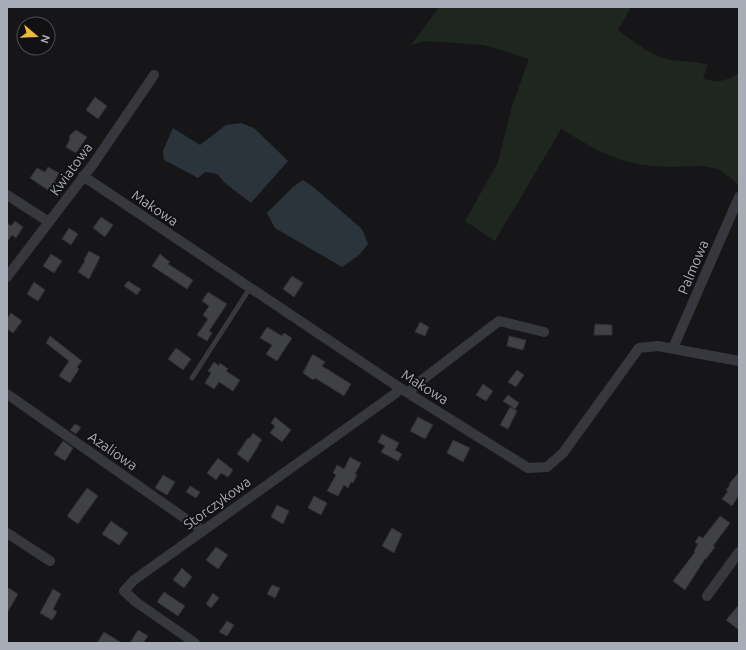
<svg xmlns="http://www.w3.org/2000/svg" width="746" height="650" font-family="Ubuntu,sans-serif">
  <style>
    .green { fill: #1e261f }
    .water { fill: #2c343b }
    .building { fill: #404145; stroke: #303034 }
    .lines { fill: none; stroke-linecap: round; stroke-linejoin: round }
    .lane { stroke: #37383d; stroke-width: 5 }
    .street { stroke: #37383d; stroke-width: 10 }
    .labels { text-anchor: middle; dominant-baseline: central; stroke-width: 4; stroke-linejoin: round; paint-order: stroke }
    .street-label { font-size: 14px; fill: #a8acb7; stroke: #111113 }
  </style>
  <rect width="100%" height="100%" fill="#161618"/>
  <path class="green" d="M 439,7 L 631,7 L 618,30 C 633,41 649,54 667,59 C 680,62 694,60 708,65 L 703,78 C 720,84 724,81 739,73 L 739,185 L 719,169 L 701,166 L 666,167 L 643,165 L 621,160 L 595,149 L 561,129 L 495,241 L 465,221 L 498,162 L 512,106 L 529,59 L 484,45 L 427,41 L 411,45 Z"/>
  <g class="water">
    <path d="M 241,123 L 254,128 L 288,161 L 251,203 L 225,183 L 217,174 L 205,172 L 198,178 L 164,160 L 163,151 L 173,128 L 200,145 L 226,125 Z"/>
    <path d="M 303,180 L 312,186 L 362,229 L 368,244 L 359,255 L 342,267 L 275,228 L 267,213 L 293,187 Z"/>
  </g>
  <g class="building">
    <path d="M 95,97 L 107,106 L 98,119 L 86,110 Z"/>
    <path d="M 76,130 L 87,137 L 76,153 L 66,147 L 70,139 L 69,136 Z"/>
    <path d="M 48,167 L 59,173 L 54,182 L 56,183 L 51,192 L 30,178 L 37,168 L 45,172 Z"/>
    <path d="M 101,217 L 113,225 L 105,237 L 93,228 Z"/>
    <path d="M 15,221 L 23,227 L 16,238 L 12,235 L 7,242 L 7,223 L 11,226 Z"/>
    <path d="M 69,228 L 78,234 L 71,245 L 62,239 Z"/>
    <path d="M 89,251 L 100,257 L 89,279 L 78,272 L 85,261 L 84,260 Z"/>
    <path d="M 51,254 L 62,261 L 54,273 L 43,266 Z"/>
    <path d="M 160,254 L 170,262 L 168,264 L 193,280 L 187,289 L 152,266 Z"/>
    <path d="M 292,276 L 303,283 L 294,297 L 283,289 Z"/>
    <path d="M 128,281 L 141,289 L 137,295 L 124,286 Z"/>
    <path d="M 34,282 L 45,290 L 38,301 L 27,294 Z"/>
    <path d="M 208,292 L 227,304 L 209,331 L 212,333 L 207,341 L 197,335 L 208,319 L 203,315 L 209,306 L 202,301 Z"/>
    <path d="M 11,313 L 22,321 L 13,333 L 7,329 L 7,319 Z"/>
    <path d="M 420,322 L 429,327 L 425,336 L 415,332 Z"/>
    <path d="M 595,324 L 612,325 L 612,335 L 594,335 Z"/>
    <path d="M 267,327 L 282,336 L 284,333 L 292,338 L 277,361 L 266,354 L 272,345 L 260,338 Z"/>
    <path d="M 50,336 L 82,361 L 77,367 L 79,369 L 70,383 L 59,376 L 69,361 L 46,343 Z"/>
    <path d="M 509,336 L 526,340 L 523,350 L 507,346 Z"/>
    <path d="M 176,348 L 191,359 L 183,370 L 168,359 Z"/>
    <path d="M 312,355 L 314,355 L 325,362 L 322,366 L 351,384 L 344,396 L 315,378 L 313,380 L 303,373 Z"/>
    <path d="M 214,362 L 219,366 L 220,363 L 228,369 L 226,371 L 240,380 L 233,391 L 219,382 L 214,389 L 205,383 L 211,373 L 208,371 Z"/>
    <path d="M 517,370 L 524,375 L 516,387 L 508,382 Z"/>
    <path d="M 483,384 L 493,391 L 486,401 L 476,395 Z"/>
    <path d="M 508,395 L 519,403 L 515,409 L 503,401 Z"/>
    <path d="M 510,407 L 517,411 L 508,429 L 500,425 Z"/>
    <path d="M 275,417 L 291,430 L 282,442 L 270,433 L 275,426 L 271,423 Z"/>
    <path d="M 418,417 L 433,425 L 425,439 L 410,431 Z"/>
    <path d="M 75,424 L 81,427 L 76,434 L 70,430 Z"/>
    <path d="M 253,433 L 262,440 L 258,445 L 259,445 L 248,462 L 237,454 L 248,438 L 250,438 Z"/>
    <path d="M 382,434 L 399,443 L 395,450 L 402,454 L 398,461 L 381,452 L 385,446 L 378,442 Z"/>
    <path d="M 453,440 L 470,448 L 463,462 L 447,453 Z"/>
    <path d="M 63,441 L 73,448 L 65,461 L 54,454 Z"/>
    <path d="M 350,457 L 361,463 L 355,474 L 357,475 L 353,483 L 351,482 L 348,488 L 344,485 L 338,496 L 327,491 L 336,475 L 333,473 L 337,465 L 344,469 Z"/>
    <path d="M 218,458 L 233,470 L 228,477 L 221,473 L 216,480 L 207,473 Z"/>
    <path d="M 739,472 L 739,495 L 732,506 L 722,499 L 728,491 L 726,490 L 730,485 L 729,484 Z"/>
    <path d="M 163,475 L 175,482 L 167,495 L 155,488 Z"/>
    <path d="M 190,486 L 200,492 L 196,498 L 186,492 Z"/>
    <path d="M 87,488 L 98,496 L 78,524 L 67,516 Z"/>
    <path d="M 314,496 L 327,503 L 321,515 L 308,508 Z"/>
    <path d="M 277,505 L 289,511 L 283,524 L 271,517 Z"/>
    <path d="M 720,516 L 730,523 L 713,546 L 715,547 L 706,559 L 705,559 L 685,590 L 673,581 L 695,552 L 694,551 L 698,544 L 695,542 L 699,536 L 703,538 Z"/>
    <path d="M 111,521 L 128,533 L 119,545 L 102,534 Z"/>
    <path d="M 392,528 L 402,534 L 394,553 L 382,546 Z"/>
    <path d="M 216,547 L 228,555 L 218,569 L 206,560 Z"/>
    <path d="M 182,568 L 192,577 L 184,588 L 173,580 Z"/>
    <path d="M 272,585 L 280,588 L 275,598 L 267,594 Z"/>
    <path d="M 7,587 L 18,594 L 7,613 Z"/>
    <path d="M 53,589 L 61,594 L 53,609 L 57,612 L 52,620 L 40,613 Z"/>
    <path d="M 164,592 L 185,606 L 178,616 L 157,602 Z"/>
    <path d="M 213,593 L 219,598 L 211,608 L 206,604 Z"/>
    <path d="M 739,605 L 739,630 L 726,620 Z"/>
    <path d="M 227,621 L 234,625 L 227,636 L 219,632 Z"/>
    <path d="M 138,630 L 148,636 L 143,643 L 130,643 Z"/>
    <path d="M 104,632 L 122,643 L 97,643 Z"/>
  </g>
  <g class="lines">
    <path class="lane" d="M 192,378 L 250,288"/>
    <g class="street">
      <path d="M 83,176 L 400,388 L 528,468 L 547,467 L 563,453 L 639,348 L 658,346 L 739,361"/>
      <path d="M 7,195 L 49,222"/>
      <path d="M 7,277 L 94,163 L 154,75"/>
      <path d="M 673,348 L 739,197"/>
      <path d="M 408,393 L 418,383 L 499,321 L 544,332"/>
      <path d="M 7,394 L 203,531"/>
      <path d="M 7,533 L 50,561"/>
      <path d="M 707,596 L 739,552"/>
      <path d="M 195,643 L 136,602 L 124,591 L 134,580 L 396,393 L 400,388"/>
    </g>
  </g>
  <g class="labels">
    <g class="street-label">
      <text transform="translate(71 169) rotate(-54)">Kwiatowa</text>
      <text transform="translate(155 208) rotate(34)">Makowa</text>
      <text transform="translate(693 267) rotate(-67)">Palmowa</text>
      <text transform="translate(425 387) rotate(32)">Makowa</text>
      <text transform="translate(113 451) rotate(35)">Azaliowa</text>
      <text transform="translate(217 503) rotate(-36)">Storczykowa</text>
    </g>
  </g>
  <rect width="746" height="650" fill="none" stroke="#a8acb7" stroke-width="16"/>
  <g transform="translate(36 36) rotate(109)"><circle r="19" fill="#111113" stroke="#4d4f55"/>
  <path d="M0-3L7 15L0 10L-7 15Z" fill="#edbb39"/>
  <text y="-6" font-size="11" font-weight="bold" text-anchor="middle" fill="#a8acb7">N</text>
  </g>
</svg>
